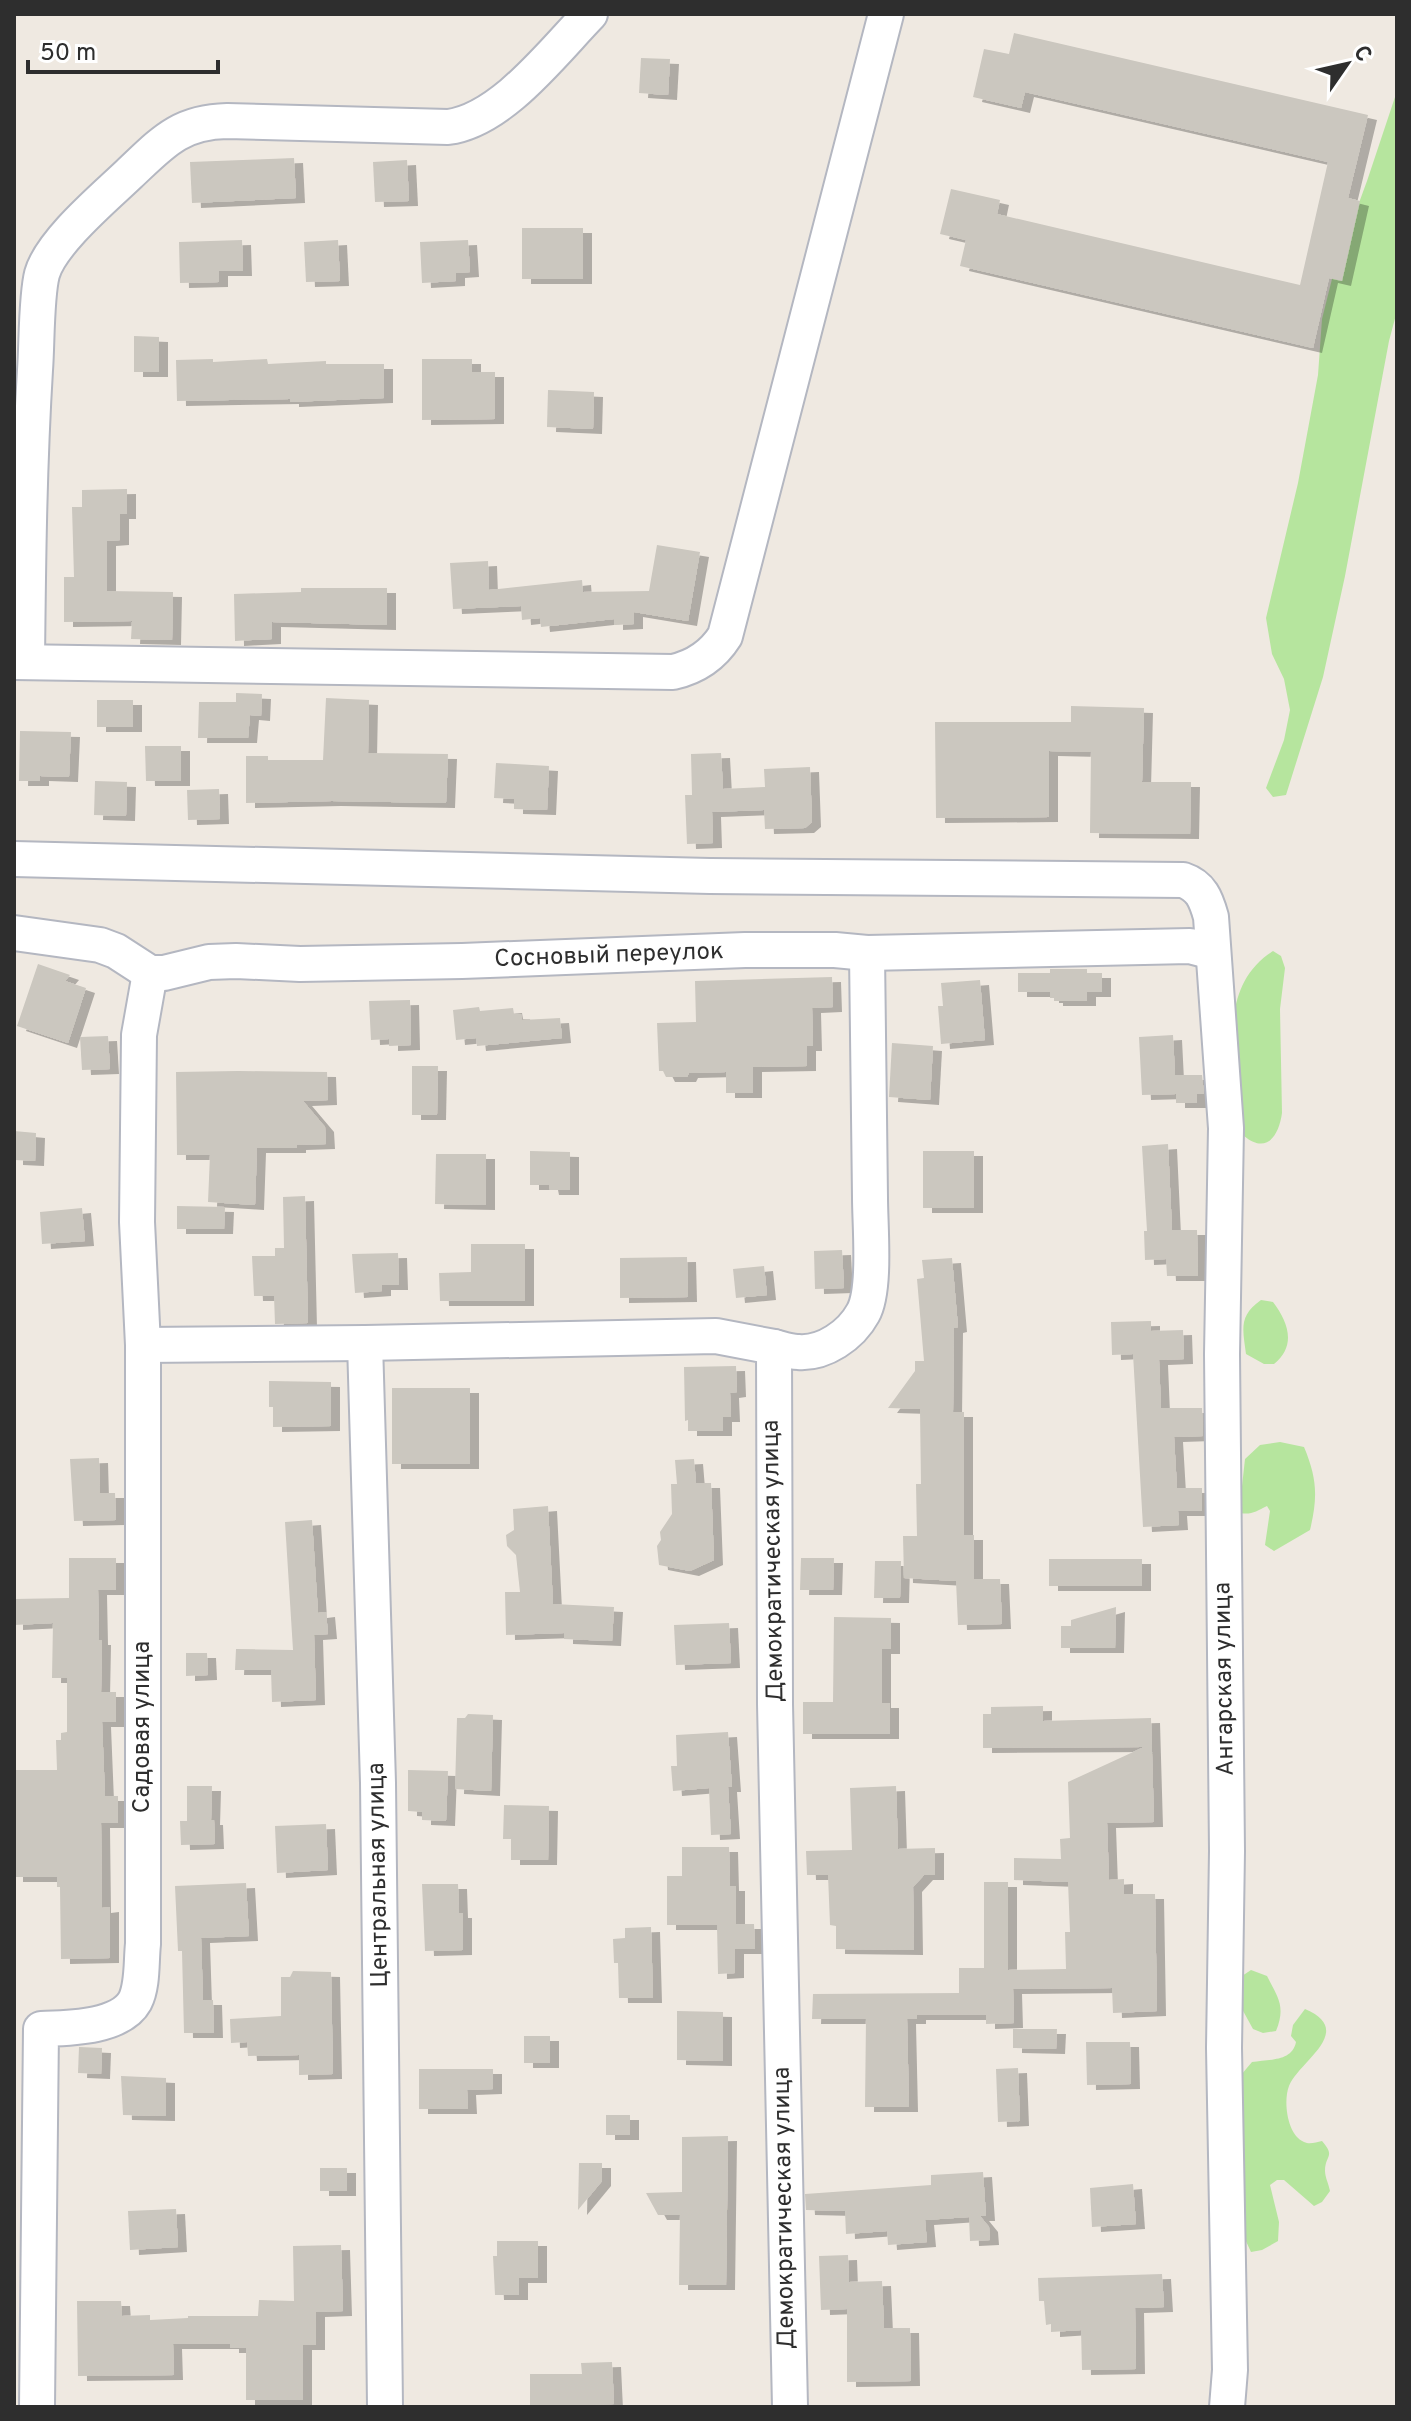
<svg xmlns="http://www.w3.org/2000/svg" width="1411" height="2421" font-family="Overpass,sans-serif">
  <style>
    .green { fill: #b6e59e }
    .building { fill: #cbc7bf; filter: url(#shadow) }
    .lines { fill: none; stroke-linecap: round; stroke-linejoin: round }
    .minor-casing { stroke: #b4b7c1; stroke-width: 38 }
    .minor { stroke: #fff; stroke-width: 34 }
    .labels { text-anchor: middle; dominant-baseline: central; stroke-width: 7; stroke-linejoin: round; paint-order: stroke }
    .street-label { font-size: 24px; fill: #2e2e2e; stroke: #fff }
  </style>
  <defs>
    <filter id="shadow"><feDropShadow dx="9" dy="5" stdDeviation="0" flood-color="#0004"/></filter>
  </defs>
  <rect width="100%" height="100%" fill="#efe9e1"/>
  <g class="green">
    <path d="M 1397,91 L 1397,311 L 1389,341 L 1345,576 L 1323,677 L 1286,795 L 1273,797 L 1266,788 L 1284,740 L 1290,710 L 1284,679 L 1272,654 L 1266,618 L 1298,483 L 1318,375 L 1322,319 L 1334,271 L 1367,181 Z"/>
    <path d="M 1273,951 L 1281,956 L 1285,968 L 1280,1009 L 1282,1113 C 1279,1135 1267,1155 1244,1136 C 1237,1076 1211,990 1273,951 Z"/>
    <path d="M 1261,1300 L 1273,1302 C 1288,1322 1297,1345 1274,1364 L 1264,1364 L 1246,1354 C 1243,1330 1238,1316 1261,1300 Z"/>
    <path d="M 1280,1442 L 1304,1447 C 1317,1478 1318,1497 1310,1530 L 1274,1551 L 1265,1545 L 1270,1511 L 1267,1506 C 1255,1512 1250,1516 1236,1512 L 1234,1505 L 1242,1486 L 1245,1459 L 1260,1445 Z"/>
    <path d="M 1251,1970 L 1267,1976 C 1278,1998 1286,2006 1276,2031 L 1263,2033 L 1253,2029 L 1242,2009 L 1242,1976 Z"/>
    <path d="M 1305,2009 C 1357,2031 1298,2062 1289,2086 C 1283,2101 1287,2135 1304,2142 C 1310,2145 1316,2142 1322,2141 C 1336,2157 1325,2155 1325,2171 C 1325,2177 1329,2185 1330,2191 L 1322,2202 L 1314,2206 L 1284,2180 L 1277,2180 L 1270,2185 L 1279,2222 L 1278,2241 L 1262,2250 L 1251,2252 L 1244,2237 L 1243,2159 L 1239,2114 L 1241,2075 L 1252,2062 C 1269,2059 1292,2062 1296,2042 L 1291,2036 L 1293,2025 Z"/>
  </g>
  <g class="building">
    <path d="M 1014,33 L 1368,115 L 1348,198 L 1360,201 L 1342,281 L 1329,278 L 1313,348 L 960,266 L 966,240 L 940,234 L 951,189 L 1000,200 L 997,214 L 1300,285 L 1328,162 L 1025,92 L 1021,108 L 973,97 L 984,49 L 1009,54 Z"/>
    <path d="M 641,58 L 670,59 L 668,95 L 639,93 Z"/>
    <path d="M 294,158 L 296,198 L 192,203 L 190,162 Z"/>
    <path d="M 407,160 L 409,201 L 375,202 L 373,162 Z"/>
    <rect x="522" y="228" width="61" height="51"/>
    <path d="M 242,240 L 243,271 L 219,271 L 219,282 L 180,283 L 179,242 Z"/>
    <path d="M 338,240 L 340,281 L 306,282 L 304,242 Z"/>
    <path d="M 468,240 L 470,272 L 456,273 L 456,281 L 422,283 L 420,242 Z"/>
    <path d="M 134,336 L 159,337 L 159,372 L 134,372 Z"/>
    <path d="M 213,359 L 213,362 L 267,359 L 268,364 L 326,361 L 326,364 L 384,364 L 384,398 L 290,402 L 290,399 L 177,401 L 176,360 Z"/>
    <path d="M 422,359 L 472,359 L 472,372 L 495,372 L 495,419 L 422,420 Z"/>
    <path d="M 548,390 L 594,392 L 593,429 L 547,427 Z"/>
    <path d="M 127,489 L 127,514 L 120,514 L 120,540 L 107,541 L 107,591 L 173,592 L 172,640 L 131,639 L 132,621 L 64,622 L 64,577 L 74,577 L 72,507 L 82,507 L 82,490 Z"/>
    <path d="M 657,545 L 700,552 L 688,621 L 634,612 L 634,624 L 614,625 L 614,619 L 541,627 L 540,618 L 522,620 L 521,606 L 453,609 L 450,563 L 488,561 L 489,590 L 582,580 L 583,592 L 649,591 Z"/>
    <path d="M 301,588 L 387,588 L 387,625 L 272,622 L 272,639 L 235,641 L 234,594 L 301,592 Z"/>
    <path d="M 236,693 L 262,694 L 261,716 L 250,715 L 248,738 L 198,738 L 199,702 L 236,702 Z"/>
    <path d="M 326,698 L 369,700 L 368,753 L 448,754 L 446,803 L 332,801 L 246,803 L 246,756 L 268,756 L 268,760 L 323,760 Z"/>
    <rect x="97" y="700" width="36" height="27"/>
    <path d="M 1071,706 L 1144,708 L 1142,782 L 1191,782 L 1190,834 L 1090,833 L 1091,752 L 1049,751 L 1049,817 L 936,818 L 935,722 L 1071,722 Z"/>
    <path d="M 20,731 L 71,732 L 69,777 L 40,776 L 40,781 L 19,781 Z"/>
    <path d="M 145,746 L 181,746 L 181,781 L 146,781 Z"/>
    <path d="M 721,753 L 723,789 L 765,787 L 764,769 L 810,767 L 812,822 L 805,828 L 765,829 L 764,810 L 712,812 L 713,843 L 687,844 L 685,795 L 692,795 L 691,754 Z"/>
    <path d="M 496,763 L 549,766 L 547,810 L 514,809 L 514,799 L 494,798 Z"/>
    <path d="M 95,781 L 127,782 L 126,816 L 94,815 Z"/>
    <path d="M 219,789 L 220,819 L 188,820 L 187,790 Z"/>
    <path d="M 38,964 L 70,975 L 65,981 L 86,988 L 68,1043 L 17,1026 Z"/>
    <path d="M 1050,969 L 1087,969 L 1087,973 L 1102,973 L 1102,992 L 1087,992 L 1087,1001 L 1054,1001 L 1054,998 L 1050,998 L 1050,992 L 1018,992 L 1018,973 L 1050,973 Z"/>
    <path d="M 832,977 L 833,1007 L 812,1008 L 813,1046 L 807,1046 L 807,1066 L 753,1067 L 753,1093 L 726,1093 L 726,1072 L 689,1073 L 687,1077 L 666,1077 L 663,1071 L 659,1071 L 657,1023 L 696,1022 L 695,981 Z"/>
    <path d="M 980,980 L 985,1040 L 941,1044 L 938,1006 L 943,1006 L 941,983 Z"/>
    <path d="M 410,1000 L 411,1045 L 389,1046 L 389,1039 L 371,1040 L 369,1001 Z"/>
    <path d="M 479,1007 L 480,1011 L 513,1008 L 514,1014 L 521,1014 L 522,1020 L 560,1018 L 562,1038 L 477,1046 L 476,1038 L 456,1040 L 453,1010 Z"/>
    <path d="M 1173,1035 L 1175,1075 L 1202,1075 L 1204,1094 L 1197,1094 L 1197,1103 L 1176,1103 L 1176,1094 L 1142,1095 L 1139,1037 Z"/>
    <path d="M 108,1036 L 110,1069 L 82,1070 L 80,1037 Z"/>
    <path d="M 892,1043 L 933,1046 L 930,1100 L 889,1097 Z"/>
    <path d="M 412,1066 L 438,1066 L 437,1115 L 412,1115 Z"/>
    <path d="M 238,1071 L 327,1072 L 328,1100 L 303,1101 L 325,1127 L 326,1144 L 297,1145 L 297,1148 L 257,1148 L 255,1205 L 208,1202 L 210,1155 L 177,1155 L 176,1072 Z"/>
    <path d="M 14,1131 L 36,1133 L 35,1161 L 14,1160 Z"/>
    <path d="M 1168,1144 L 1172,1230 L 1197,1230 L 1198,1276 L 1167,1276 L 1166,1259 L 1145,1260 L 1144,1231 L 1147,1231 L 1142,1146 Z"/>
    <path d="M 530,1151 L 570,1152 L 570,1190 L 550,1190 L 549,1185 L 530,1185 Z"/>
    <rect x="923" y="1151" width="51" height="57"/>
    <path d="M 436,1154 L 486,1154 L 486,1205 L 435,1204 Z"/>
    <path d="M 305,1196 L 308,1323 L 275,1324 L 274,1296 L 254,1296 L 252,1256 L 275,1256 L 275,1248 L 284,1248 L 283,1197 Z"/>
    <path d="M 177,1206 L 225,1207 L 224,1229 L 177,1229 Z"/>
    <path d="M 82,1208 L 85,1241 L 42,1244 L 40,1212 Z"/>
    <path d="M 471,1244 L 525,1244 L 525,1301 L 440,1301 L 439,1273 L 471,1272 Z"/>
    <path d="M 842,1250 L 844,1288 L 815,1289 L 814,1251 Z"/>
    <path d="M 398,1253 L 399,1285 L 382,1285 L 382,1291 L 355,1293 L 352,1254 Z"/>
    <path d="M 687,1257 L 688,1297 L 620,1298 L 620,1258 Z"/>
    <path d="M 952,1258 L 958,1327 L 954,1328 L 953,1412 L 964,1412 L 964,1535 L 974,1535 L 974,1579 L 1000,1579 L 1002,1624 L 958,1625 L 956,1581 L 904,1578 L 903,1536 L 917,1536 L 916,1484 L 921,1484 L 920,1409 L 888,1408 L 915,1371 L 915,1361 L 924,1361 L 917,1279 L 924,1278 L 922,1260 Z"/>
    <path d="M 764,1266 L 767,1295 L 736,1298 L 733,1269 Z"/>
    <path d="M 1151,1321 L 1151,1331 L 1183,1330 L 1184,1359 L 1159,1360 L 1161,1408 L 1202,1408 L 1203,1436 L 1174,1437 L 1177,1488 L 1202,1488 L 1202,1511 L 1178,1511 L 1179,1525 L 1143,1527 L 1133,1354 L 1112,1355 L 1111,1322 Z"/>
    <path d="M 736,1366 L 737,1392 L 730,1393 L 731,1417 L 723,1417 L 723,1431 L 688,1431 L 688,1420 L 685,1421 L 684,1367 Z"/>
    <path d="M 269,1381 L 331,1382 L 331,1426 L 273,1427 L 273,1407 L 269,1407 Z"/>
    <rect x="392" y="1388" width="78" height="76"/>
    <path d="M 99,1458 L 100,1493 L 115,1493 L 116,1520 L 74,1521 L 70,1459 Z"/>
    <path d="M 694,1459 L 696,1483 L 711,1483 L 714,1560 L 690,1571 L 659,1565 L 657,1546 L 661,1540 L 660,1532 L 672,1514 L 671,1484 L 677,1484 L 675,1460 Z"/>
    <path d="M 548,1506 L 553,1604 L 614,1607 L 612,1641 L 564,1639 L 564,1633 L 506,1635 L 505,1592 L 520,1592 L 516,1555 L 507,1546 L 506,1535 L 514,1530 L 513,1509 Z"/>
    <path d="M 312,1520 L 318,1613 L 326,1612 L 328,1634 L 314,1635 L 316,1700 L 272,1702 L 271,1670 L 235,1670 L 236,1649 L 293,1650 L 285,1522 Z"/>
    <path d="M 69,1558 L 116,1558 L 116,1590 L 98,1590 L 99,1640 L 102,1640 L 101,1692 L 116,1692 L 116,1722 L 102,1722 L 105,1796 L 118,1796 L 118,1823 L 101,1823 L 102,1908 L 110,1907 L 110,1958 L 61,1959 L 60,1887 L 57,1887 L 57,1877 L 14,1877 L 14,1770 L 57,1770 L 56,1740 L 61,1740 L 61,1733 L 67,1732 L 67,1678 L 52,1678 L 53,1623 L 14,1625 L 14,1599 L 69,1598 Z"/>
    <path d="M 801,1558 L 834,1558 L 833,1590 L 800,1590 Z"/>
    <rect x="1049" y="1559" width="93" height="27"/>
    <path d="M 875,1561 L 901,1561 L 900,1598 L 874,1598 Z"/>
    <path d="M 1116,1607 L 1115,1648 L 1061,1648 L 1061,1626 L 1071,1626 L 1071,1620 Z"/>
    <path d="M 834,1617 L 891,1618 L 891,1649 L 882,1649 L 882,1703 L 890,1703 L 890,1734 L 803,1734 L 803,1702 L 833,1702 Z"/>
    <path d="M 729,1623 L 731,1663 L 676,1665 L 674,1625 Z"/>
    <path d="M 186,1653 L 207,1653 L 208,1675 L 186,1676 Z"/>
    <path d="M 1043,1706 L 1043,1721 L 1151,1718 L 1154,1822 L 1107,1823 L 1109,1880 L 1124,1879 L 1124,1894 L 1155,1894 L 1157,2011 L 1113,2013 L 1112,1988 L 1013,1989 L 1014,2023 L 986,2024 L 986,2015 L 917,2015 L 917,2019 L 907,2019 L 909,2107 L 865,2107 L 866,2019 L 812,2019 L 813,1994 L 959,1993 L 959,1968 L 984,1968 L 984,1882 L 1008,1882 L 1008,1970 L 1066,1969 L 1065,1932 L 1070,1932 L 1068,1882 L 1014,1880 L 1014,1858 L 1061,1859 L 1060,1839 L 1070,1838 L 1068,1782 L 1144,1747 L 983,1748 L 983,1714 L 991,1714 L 991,1707 Z"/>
    <path d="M 468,1714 L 493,1715 L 491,1791 L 455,1789 L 457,1718 L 465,1718 Z"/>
    <path d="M 728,1732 L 732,1787 L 728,1787 L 731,1834 L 711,1835 L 709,1788 L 673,1791 L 671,1766 L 677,1766 L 676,1735 Z"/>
    <path d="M 408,1770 L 448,1771 L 446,1821 L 422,1820 L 422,1812 L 408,1811 Z"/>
    <path d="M 187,1786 L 212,1786 L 211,1820 L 214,1820 L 215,1844 L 181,1845 L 180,1821 L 187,1821 Z"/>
    <path d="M 896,1786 L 898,1849 L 935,1848 L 935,1875 L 924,1875 L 913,1887 L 914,1950 L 836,1949 L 836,1926 L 830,1925 L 828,1875 L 807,1875 L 806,1851 L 852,1850 L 850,1788 Z"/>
    <path d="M 504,1805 L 549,1806 L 548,1860 L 511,1860 L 511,1839 L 503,1839 Z"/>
    <path d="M 326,1824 L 328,1870 L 277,1873 L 275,1826 Z"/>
    <path d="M 682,1847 L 729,1847 L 730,1886 L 736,1886 L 736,1924 L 754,1924 L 755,1949 L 735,1949 L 735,1973 L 718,1974 L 717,1925 L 667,1925 L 667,1876 L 682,1876 Z"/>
    <path d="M 246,1883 L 249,1936 L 201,1938 L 203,2000 L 213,2000 L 214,2033 L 184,2033 L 182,1951 L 178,1951 L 175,1886 Z"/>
    <path d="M 422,1884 L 458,1884 L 459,1913 L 463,1913 L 463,1950 L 425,1951 Z"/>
    <path d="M 651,1927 L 653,1998 L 619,1998 L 618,1963 L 614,1963 L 613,1939 L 625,1938 L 625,1928 Z"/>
    <path d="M 293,1971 L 331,1972 L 333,2074 L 299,2075 L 299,2055 L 248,2056 L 247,2042 L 231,2043 L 230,2019 L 281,2016 L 281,1977 L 290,1977 Z"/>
    <path d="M 677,2011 L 723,2012 L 723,2061 L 677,2060 Z"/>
    <path d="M 1013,2029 L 1057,2029 L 1056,2049 L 1013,2048 Z"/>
    <rect x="524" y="2036" width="26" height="27"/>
    <path d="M 1086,2042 L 1130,2042 L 1131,2084 L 1087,2085 Z"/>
    <path d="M 79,2047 L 102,2048 L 101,2074 L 78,2073 Z"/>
    <path d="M 1018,2068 L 1020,2121 L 998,2122 L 996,2069 Z"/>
    <path d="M 419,2069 L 493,2069 L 493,2089 L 467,2090 L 468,2109 L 419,2109 Z"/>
    <path d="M 121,2076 L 166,2078 L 166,2116 L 123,2115 Z"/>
    <rect x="606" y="2115" width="24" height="20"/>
    <path d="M 728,2136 L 726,2285 L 679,2285 L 680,2215 L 658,2215 L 646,2193 L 682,2192 L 682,2137 Z"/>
    <path d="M 579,2163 L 602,2163 L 602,2181 L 578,2210 Z"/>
    <rect x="320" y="2168" width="27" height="23"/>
    <path d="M 983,2172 L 986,2216 L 980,2216 L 989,2227 L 990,2240 L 970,2241 L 969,2217 L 925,2220 L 927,2242 L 888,2245 L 887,2231 L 846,2234 L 845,2211 L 806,2210 L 805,2194 L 931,2185 L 931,2175 Z"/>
    <path d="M 1133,2184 L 1136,2224 L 1092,2227 L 1090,2188 Z"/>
    <path d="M 176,2209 L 178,2247 L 130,2250 L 128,2211 Z"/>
    <path d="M 497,2241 L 538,2241 L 538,2278 L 519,2278 L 519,2295 L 495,2295 L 493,2256 L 497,2256 Z"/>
    <path d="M 341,2245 L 343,2311 L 316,2312 L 316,2345 L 303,2345 L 303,2400 L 246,2400 L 246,2348 L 230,2348 L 230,2344 L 173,2344 L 174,2375 L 78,2376 L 77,2301 L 121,2301 L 122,2316 L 150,2315 L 150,2320 L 188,2318 L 188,2316 L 258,2316 L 259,2300 L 294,2301 L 293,2246 Z"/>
    <path d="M 848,2255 L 849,2282 L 882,2281 L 884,2328 L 910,2328 L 911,2381 L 847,2382 L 847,2309 L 821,2310 L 819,2256 Z"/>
    <path d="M 1162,2274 L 1164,2307 L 1135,2308 L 1136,2369 L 1082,2370 L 1081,2330 L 1051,2332 L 1051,2324 L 1046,2325 L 1044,2301 L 1039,2301 L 1038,2278 Z"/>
    <path d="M 612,2362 L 614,2404 L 530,2407 L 530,2374 L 582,2374 L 581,2363 Z"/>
  </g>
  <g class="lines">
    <g class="minor-casing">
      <g id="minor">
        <path d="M 14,662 L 673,672 C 695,667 713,655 725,636 L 886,14"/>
        <path d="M 27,662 C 28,564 29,468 35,370 C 37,345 36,297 42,274 C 51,242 105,197 129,174 C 162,143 179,122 227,121 L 448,127 C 502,120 553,52 590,14"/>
        <path d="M 14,859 L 710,876 L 1183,880 C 1201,886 1206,899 1211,917 L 1226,1128 L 1222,1354 L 1227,1851 L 1224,2048 L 1230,2370 L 1227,2407"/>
        <path d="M 14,933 L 100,945 L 116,951 L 150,973 L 164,973 L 209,962 L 236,961 L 300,964 L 462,961 L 745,950 L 835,950 L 867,953 L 1190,946 L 1213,952"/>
        <path d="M 365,1343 L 378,1783 L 385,2407"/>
        <path d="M 143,1345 L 365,1343 L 716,1336 L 774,1347 L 775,1704 L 790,2407"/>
        <path d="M 774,1347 C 782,1349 790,1352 798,1352 C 824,1354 851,1335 863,1313 C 876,1290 870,1226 870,1198 C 869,1116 868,1035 867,953"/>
        <path d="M 37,2407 L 41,2029 C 68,2028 120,2028 135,2001 C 143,1985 141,1962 143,1944 L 143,1345 L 137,1222 L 139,1035 L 150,973"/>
      </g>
    </g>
    <use href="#minor" class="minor"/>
  </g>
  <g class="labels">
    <g class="street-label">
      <text transform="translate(609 956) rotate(-2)">Сосновый переулок</text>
      <text transform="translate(774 1561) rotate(-91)">Демократическая улица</text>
      <text transform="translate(1225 1679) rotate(-91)">Ангарская улица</text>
      <text transform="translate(143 1727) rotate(-90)">Садовая улица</text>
      <text transform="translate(379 1875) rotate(-91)">Центральная улица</text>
      <text transform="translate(785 2208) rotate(-91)">Демократическая улица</text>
    </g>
  </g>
  <rect width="1411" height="2421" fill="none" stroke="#2e2e2e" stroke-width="32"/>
  <g transform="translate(1347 64) rotate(56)" stroke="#ffffff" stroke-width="6" paint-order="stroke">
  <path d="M0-6L14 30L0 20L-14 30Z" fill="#2e2e2e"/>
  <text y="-12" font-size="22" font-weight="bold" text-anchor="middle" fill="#2e2e2e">С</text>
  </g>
  <path d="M28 60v12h190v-12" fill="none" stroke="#2e2e2e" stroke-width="4"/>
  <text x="40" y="60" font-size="24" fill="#2e2e2e" stroke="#ffffff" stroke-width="6" paint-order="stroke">50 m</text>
</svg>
